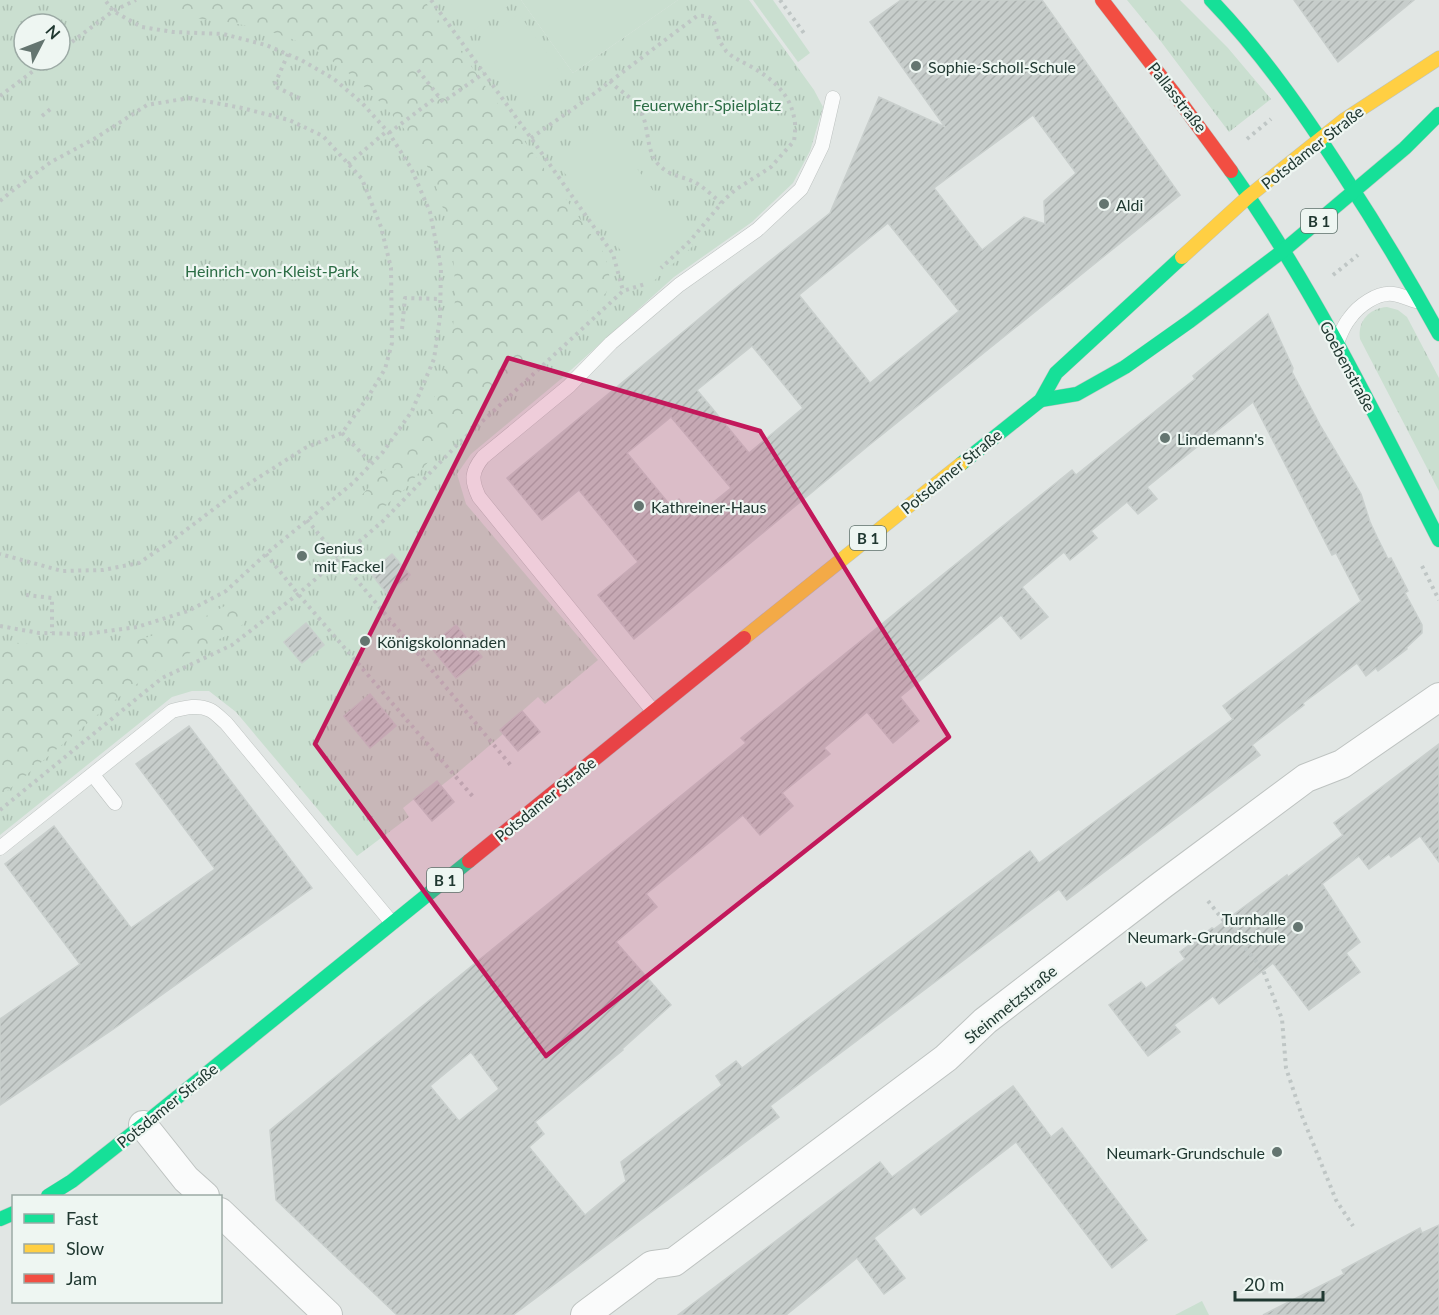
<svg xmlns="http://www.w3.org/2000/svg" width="1439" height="1315" font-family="Lato,sans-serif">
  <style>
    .grass { fill: url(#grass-tufts); fill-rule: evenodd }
    .forest { fill: url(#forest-crowns) }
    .pitch { fill: #cadfd0 }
    .building { fill: url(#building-hatch); stroke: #c9cfcd; stroke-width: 1.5; fill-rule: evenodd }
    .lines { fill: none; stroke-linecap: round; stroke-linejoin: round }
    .lane-casing { stroke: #bec3c1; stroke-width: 15 }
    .street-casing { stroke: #bec3c1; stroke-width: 30 }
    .fast-casing { stroke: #bcc4c1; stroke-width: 15 }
    .slow-casing { stroke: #bcc4c1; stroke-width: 15 }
    .jam-casing { stroke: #bcc4c1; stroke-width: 15 }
    .path { stroke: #bfc6c5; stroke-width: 4; stroke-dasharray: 3 4.5; stroke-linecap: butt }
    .lane { stroke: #fafbfb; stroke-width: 14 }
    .street { stroke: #fafbfb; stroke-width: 28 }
    .fast { stroke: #16e098; stroke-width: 14 }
    .slow { stroke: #ffcf43; stroke-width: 14 }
    .jam { stroke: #f24e42; stroke-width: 14 }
    .marked { fill: #c2185b; fill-opacity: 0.2; stroke: #c2185b; stroke-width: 4.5; stroke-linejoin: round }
    .poi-dot { fill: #647570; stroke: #eef6f2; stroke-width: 2 }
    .labels { text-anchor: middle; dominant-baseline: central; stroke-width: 4.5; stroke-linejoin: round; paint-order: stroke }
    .shield { fill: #eef6f2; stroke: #5e716b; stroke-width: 1.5 }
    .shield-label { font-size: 15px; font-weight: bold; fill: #203831 }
    .poi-label { font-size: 16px; fill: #203831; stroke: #eef6f2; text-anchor: start }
    .street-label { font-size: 16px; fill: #203831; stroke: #eef6f2 }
    .park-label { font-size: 16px; fill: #2c6d45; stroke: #eef6f2 }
  </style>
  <defs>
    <pattern id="grass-tufts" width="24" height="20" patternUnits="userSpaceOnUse" patternTransform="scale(1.5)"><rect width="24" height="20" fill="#cadfd0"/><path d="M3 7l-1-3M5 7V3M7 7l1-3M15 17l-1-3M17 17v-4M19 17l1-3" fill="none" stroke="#adc0b3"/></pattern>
    <pattern id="forest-crowns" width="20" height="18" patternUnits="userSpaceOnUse" patternTransform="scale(1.5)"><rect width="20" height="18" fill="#cadfd0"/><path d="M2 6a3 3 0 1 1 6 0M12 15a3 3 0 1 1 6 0" fill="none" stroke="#adc0b3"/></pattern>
    <pattern id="building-hatch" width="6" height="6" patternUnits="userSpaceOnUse" patternTransform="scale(1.5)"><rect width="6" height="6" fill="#c7cdcb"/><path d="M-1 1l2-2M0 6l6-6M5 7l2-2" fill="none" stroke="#abb1af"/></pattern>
  </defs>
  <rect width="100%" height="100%" fill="#e1e6e4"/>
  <g class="grass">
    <path d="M 0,0 L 521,0 L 573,73 L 678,0 L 749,0 L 814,90 L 823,107 L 810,151 L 793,183 L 752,222 L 674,277 L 561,379 L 471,454 L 457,474 L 466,504 L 598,660 L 545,704 L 538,697 L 520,713 L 503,734 L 455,775 L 441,786 L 418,796 L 403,808 L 409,817 L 357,856 L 236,712 L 209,691 L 192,691 L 172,697 L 0,835 ZM 24,24 L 60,24 L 60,60 L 24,60 Z"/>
    <path d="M 1127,0 L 1180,0 L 1228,48 L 1271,99 L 1229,132 L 1159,39 Z"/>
    <path d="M 1387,307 L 1398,310 L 1407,317 L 1439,378 L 1439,491 L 1360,339 C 1357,321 1370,308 1387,307 Z"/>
  </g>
  <g class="forest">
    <path d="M 169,0 L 424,0 L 602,250 C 608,265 613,278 606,293 L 435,454 L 405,489 L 375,514 L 361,496 C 384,471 409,446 426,415 C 468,335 463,231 420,152 C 408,131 391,113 374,96 C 354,76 326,54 301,43 C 262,26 223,20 181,17 Z"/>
    <path d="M 236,600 L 248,615 L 243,624 L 236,631 L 159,668 L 115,700 L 0,797 L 0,641 L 67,648 L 100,647 L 135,641 L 193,623 Z"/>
  </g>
  <g class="pitch">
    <path d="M 448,0 L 509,0 L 512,3 L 471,32 Z"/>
    <path d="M 521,0 L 678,0 L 573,73 Z"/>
    <path d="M 753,0 L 773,0 L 810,53 L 798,62 Z"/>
    <path d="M 519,14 L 563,76 L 524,104 L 479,42 Z"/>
    <path d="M 605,124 L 693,246 L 647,287 L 556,161 Z"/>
    <path d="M 1202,1301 L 1209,1315 L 1175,1315 Z"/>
  </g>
  <g class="building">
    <path d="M 901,0 L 1042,0 L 1180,195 L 868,446 L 634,639 L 598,595 L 638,562 L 579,490 L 542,520 L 507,478 L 736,288 L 830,213 L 879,97 L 945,127 L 870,22 ZM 1033,115 L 1076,173 L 1044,201 L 1045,224 L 1024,217 L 982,250 L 934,188 ZM 888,223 L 959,311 L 870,383 L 799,295 ZM 752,346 L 803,408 L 749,453 L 697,390 ZM 671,417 L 731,488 L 694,518 L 679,499 L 670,505 L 627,453 Z"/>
    <path d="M 1294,0 L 1414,0 L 1338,62 Z"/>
    <path d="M 1268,314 L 1293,368 L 1292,372 L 1321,427 L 1361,494 L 1370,522 L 1377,537 L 1388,559 L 1391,558 L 1408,591 L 1405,593 L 1422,625 L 1422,633 L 1406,648 L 1407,649 L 1378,671 L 1376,668 L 1366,676 L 1357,663 L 1326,686 L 1303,703 L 1304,705 L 1252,745 L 1260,755 L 1067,900 L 1059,889 L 976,951 L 770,1106 L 779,1117 L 513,1315 L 397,1315 L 276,1200 L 270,1130 L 746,743 L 741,738 L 767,717 L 1072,470 L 1076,475 L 1195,379 L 1193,376 ZM 1253,402 L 1332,555 L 1336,553 L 1361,601 L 1223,706 L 1233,719 L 1039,863 L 1030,851 L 742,1068 L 736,1061 L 716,1076 L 722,1085 L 621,1162 L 626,1181 L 585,1215 L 529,1147 L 544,1134 L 535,1122 L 623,1050 L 622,1049 L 671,1005 L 616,942 L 657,907 L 646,894 L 743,815 L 760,835 L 793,806 L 782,793 L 830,754 L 824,748 L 867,712 L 893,743 L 919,721 L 900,697 L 1001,615 L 1021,639 L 1048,617 L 1022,587 L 1064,552 L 1070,560 L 1097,538 L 1091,531 L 1127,502 L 1138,514 L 1157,499 L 1147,487 ZM 471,1052 L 499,1089 L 459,1121 L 430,1086 Z"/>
    <path d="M 392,554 L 410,575 L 387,594 L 370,572 Z"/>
    <path d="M 306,623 L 324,645 L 302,663 L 284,642 Z"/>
    <path d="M 456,625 L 482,657 L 456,678 L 430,646 Z"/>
    <path d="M 370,694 L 396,726 L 370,748 L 344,716 Z"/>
    <path d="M 522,711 L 540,732 L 518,751 L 500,730 Z"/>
    <path d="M 189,726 L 312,888 L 115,1028 L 0,1105 L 0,1019 L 80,964 L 5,864 L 54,826 L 131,928 L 215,869 L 136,764 Z"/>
    <path d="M 1439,744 L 1439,862 L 1420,836 L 1391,857 L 1389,854 L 1369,869 L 1359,856 L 1322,884 L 1360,942 L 1346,953 L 1360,972 L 1309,1010 L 1273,963 L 1219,1004 L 1213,996 L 1174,1025 L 1180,1032 L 1148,1056 L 1109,1005 L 1141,982 L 1146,988 L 1185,959 L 1180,952 L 1212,928 L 1214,929 L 1287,875 L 1288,877 L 1343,835 L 1334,823 Z"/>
    <path d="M 437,781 L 454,802 L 432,821 L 414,799 Z"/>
    <path d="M 1013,1086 L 1051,1137 L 1062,1128 L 1147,1240 L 1112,1268 L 1016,1142 L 921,1215 L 914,1207 L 874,1238 L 905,1278 L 884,1294 L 857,1258 L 786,1315 L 678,1315 L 880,1162 L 892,1177 Z"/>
    <path d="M 1439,1225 L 1439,1315 L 1263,1315 L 1344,1274 L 1342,1270 L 1420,1228 L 1422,1233 Z"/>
  </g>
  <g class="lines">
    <g class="lane-casing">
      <g id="lane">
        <path d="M 1338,340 C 1341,333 1344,325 1349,319 C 1358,306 1377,292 1393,294 C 1401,295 1409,299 1416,301"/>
        <path d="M 653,711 L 479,497 C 471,480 471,472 483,457 L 569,386 L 611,343 L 679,285 L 757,230 L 801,189 L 822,146 L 833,98"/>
        <path d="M 93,775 L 115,803"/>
        <path d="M 0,848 L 172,711 C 184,708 198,704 210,710 C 216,713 221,719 226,723 L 392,923"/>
      </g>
    </g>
    <g class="street-casing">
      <g id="street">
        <path d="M 143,1125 L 186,1179 L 205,1196"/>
        <path d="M 220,1212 L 328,1315"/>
        <path d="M 585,1315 L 652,1265 L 674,1262 L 946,1058 L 985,1021 L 1162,885 L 1306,778 L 1342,764 L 1439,697"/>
      </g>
    </g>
    <g class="fast-casing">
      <g id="fast">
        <path d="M 1211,0 C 1262,53 1303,112 1343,174 C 1377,226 1409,279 1439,334"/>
        <path d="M 1231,171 C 1313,287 1375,414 1439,540"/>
        <path d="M 1041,400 L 1077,394 L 1125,367 L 1190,321 L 1284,250 L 1405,148 L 1439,114"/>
        <path d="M 961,464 L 1041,400 L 1056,373 L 1182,257"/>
        <path d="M 48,1196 L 72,1181 L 143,1125 L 469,861"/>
        <path d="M 0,1219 L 14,1213"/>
      </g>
    </g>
    <g class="slow-casing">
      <g id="slow">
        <path d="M 1182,257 L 1249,196 L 1344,120 L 1439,58"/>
        <path d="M 744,638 L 961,464"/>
      </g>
    </g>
    <g class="jam-casing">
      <g id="jam">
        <path d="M 1102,0 L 1173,92 L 1231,171"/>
        <path d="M 469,861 L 744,638"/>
      </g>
    </g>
    <g class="path">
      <path d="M 431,0 L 531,138 L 613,254 L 623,291"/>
      <path d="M 780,0 L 806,36"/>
      <path d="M 60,51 L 113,11 L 136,0"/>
      <path d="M 288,54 L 274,86 L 301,99"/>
      <path d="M 418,70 L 443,102 L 484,73"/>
      <path d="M 610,81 C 619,91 634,98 640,110 C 650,127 645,149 658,164 C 672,179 685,175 699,185 C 707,190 714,197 721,203"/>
      <path d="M 0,96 L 48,60"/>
      <path d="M 42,116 L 53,107"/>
      <path d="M 389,133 L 438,96"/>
      <path d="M 531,138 L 587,99 L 697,16 C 717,14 714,25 719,39 C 720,43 724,47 726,51 C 733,58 741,61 750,66 C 771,78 789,92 794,117 C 796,125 795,133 794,141 L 771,167 L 735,190 L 725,199 L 690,241 L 661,268"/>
      <path d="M 1247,139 L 1271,119"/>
      <path d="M 348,164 L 387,131"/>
      <path d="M 0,201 L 12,191 L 51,162 L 94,139 L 147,105 L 189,98 L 242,108 L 289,120 L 323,136 L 362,179 L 381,227 L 391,268 L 392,343 L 385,369 L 368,397 L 342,433 L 305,448 L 239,490 L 170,542 L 139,563 L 103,570 L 62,571 L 0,554"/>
      <path d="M 1333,275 L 1358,255"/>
      <path d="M 402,329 L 405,298 L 441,299"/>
      <path d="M 342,433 L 372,464"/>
      <path d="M 307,520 L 513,768"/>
      <path d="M 266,554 L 298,594 L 475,799"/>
      <path d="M 1422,566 L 1439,600"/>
      <path d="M 26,595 L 52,598 L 52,633"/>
      <path d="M 0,626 L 39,633 L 86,634 L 137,627 L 188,611 L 226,591 L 266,554 L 353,483 L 383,452 L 412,411 L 434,359 L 440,317 L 441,268 L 430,212 L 411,168 L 389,133 L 362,103 L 334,79 L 301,60 L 266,45 L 223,34 L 173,32 L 142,27 L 113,11 L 105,0"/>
      <path d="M 0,810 L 162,678 L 232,645 L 298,594 L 339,559 L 383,521 L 459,443 L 623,291 L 645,284"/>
      <path d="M 1208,901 L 1263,970 L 1282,1019 L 1286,1068 L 1302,1116 L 1336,1200 L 1353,1226"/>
    </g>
    <use href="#lane" class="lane"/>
    <use href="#street" class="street"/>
    <use href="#fast" class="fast"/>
    <use href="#slow" class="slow"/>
    <use href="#jam" class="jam"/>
  </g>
  <path class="marked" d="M 508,358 L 760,431 L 949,737 L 546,1056 L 315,744 Z"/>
  <g class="poi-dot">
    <circle cx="916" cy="66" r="6"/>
    <circle cx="1104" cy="204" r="6"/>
    <circle cx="1165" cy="438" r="6"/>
    <circle cx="639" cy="506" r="6"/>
    <circle cx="302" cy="556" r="6"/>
    <circle cx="365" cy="641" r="6"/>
    <circle cx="1298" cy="927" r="6"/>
    <circle cx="1277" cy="1152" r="6"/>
  </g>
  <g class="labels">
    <g class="shield">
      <rect x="1301" y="209" width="36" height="24" rx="4.5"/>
      <rect x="850" y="526" width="36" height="24" rx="4.5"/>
      <rect x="427" y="868" width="36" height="24" rx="4.5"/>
    </g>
    <g class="shield-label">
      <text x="1319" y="221">B 1</text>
      <text x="868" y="538">B 1</text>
      <text x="445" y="880">B 1</text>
    </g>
    <g class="poi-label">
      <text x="928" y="66">Sophie-Scholl-Schule</text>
      <text x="1116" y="204">Aldi</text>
      <text x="1177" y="438">Lindemann's</text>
      <text x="651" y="506">Kathreiner-Haus</text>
      <text x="314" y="547">Genius<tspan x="314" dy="18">mit Fackel</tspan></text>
      <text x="377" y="641">Königskolonnaden</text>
      <text x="1286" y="918" text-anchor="end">Turnhalle<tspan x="1286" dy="18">Neumark-Grundschule</tspan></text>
      <text x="1265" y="1152" text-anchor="end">Neumark-Grundschule</text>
    </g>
    <g class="street-label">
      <text transform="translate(1178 97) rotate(52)">Pallasstraße</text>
      <text transform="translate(1312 147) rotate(-38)">Potsdamer Straße</text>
      <text transform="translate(1348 366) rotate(62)">Goebenstraße</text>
      <text transform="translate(951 471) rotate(-39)">Potsdamer Straße</text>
      <text transform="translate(545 799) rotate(-39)">Potsdamer Straße</text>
      <text transform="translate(1010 1004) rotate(-39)">Steinmetzstraße</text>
      <text transform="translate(167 1105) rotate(-39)">Potsdamer Straße</text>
    </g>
    <g class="park-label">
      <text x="707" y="104">Feuerwehr-Spielplatz</text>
      <text x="272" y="270">Heinrich-von-Kleist-Park</text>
    </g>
  </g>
  <rect x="12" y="1195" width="210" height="108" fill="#eef6f2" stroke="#9caaa5" stroke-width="1.5"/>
  <rect x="24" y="1214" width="30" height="9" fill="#16e098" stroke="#9caaa5" stroke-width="1.5"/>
  <text x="66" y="1225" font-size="18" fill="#203831">Fast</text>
  <rect x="24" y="1244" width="30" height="9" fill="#ffcf43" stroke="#9caaa5" stroke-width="1.5"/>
  <text x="66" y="1255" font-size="18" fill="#203831">Slow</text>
  <rect x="24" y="1274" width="30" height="9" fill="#f24e42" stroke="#9caaa5" stroke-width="1.5"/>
  <text x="66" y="1285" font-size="18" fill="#203831">Jam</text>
  <g transform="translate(42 42) rotate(48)"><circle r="28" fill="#eef6f2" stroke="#9caaa5" stroke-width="1.5"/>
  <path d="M0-4.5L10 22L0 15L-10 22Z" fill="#647570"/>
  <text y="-9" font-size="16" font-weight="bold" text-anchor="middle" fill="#203831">N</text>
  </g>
  <path d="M1235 1291v9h88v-9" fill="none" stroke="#203831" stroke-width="3"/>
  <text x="1244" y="1291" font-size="18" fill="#203831" stroke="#eef6f2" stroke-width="4.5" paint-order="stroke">20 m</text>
</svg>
